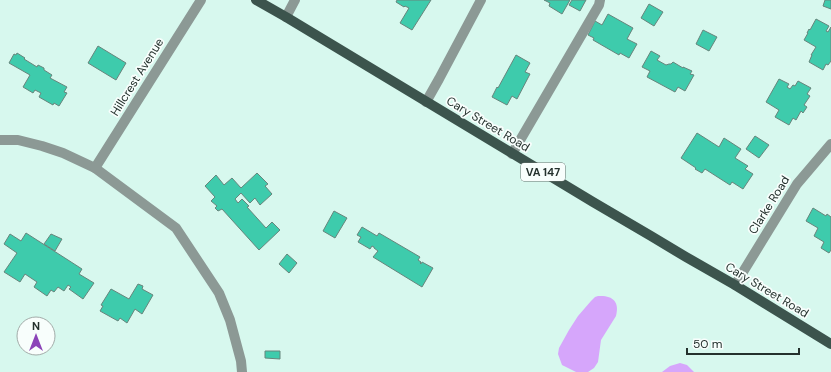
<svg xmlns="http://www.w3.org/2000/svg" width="831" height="372" font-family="'DM Sans',sans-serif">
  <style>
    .water { fill: #d6a6fb }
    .building { fill: #3ecbac; stroke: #67857c }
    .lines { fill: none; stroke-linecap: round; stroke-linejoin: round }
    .minor { stroke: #8c9995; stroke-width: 10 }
    .major { stroke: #3c544d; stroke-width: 10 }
    .labels { text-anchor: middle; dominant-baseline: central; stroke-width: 3.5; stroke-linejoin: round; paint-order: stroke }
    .shield { fill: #f8fefc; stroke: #646e6b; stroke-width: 1 }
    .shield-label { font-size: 11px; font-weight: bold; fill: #24312d }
    .street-label { font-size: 12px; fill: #24312d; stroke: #f8fefc }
  </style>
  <rect width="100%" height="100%" fill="#d7f8ee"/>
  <g class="water">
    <path d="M 598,296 C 612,295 620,301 616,316 L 601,340 L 598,362 L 594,368 L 588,372 L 576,372 L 562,365 L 558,354 L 559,348 L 569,330 L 578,316 L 591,301 L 595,297 Z"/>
    <path d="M 680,363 L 687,365 L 694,372 L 662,372 L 670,366 Z"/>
  </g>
  <g class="building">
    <path d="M 397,0 L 431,0 L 412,30 L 400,23 L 409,8 L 405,6 L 404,7 L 396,2 Z"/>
    <path d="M 544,0 L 570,0 L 562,14 L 549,6 L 550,3 Z"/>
    <path d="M 572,0 L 586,0 L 580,11 L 569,5 Z"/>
    <path d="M 825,0 L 831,0 L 831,9 L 823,6 Z"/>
    <path d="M 649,4 L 663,12 L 654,26 L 641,18 Z"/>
    <path d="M 608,14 L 633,28 L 627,39 L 637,44 L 629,58 L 620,53 L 619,55 L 593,40 L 594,38 L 588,35 L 595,21 L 602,25 Z"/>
    <path d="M 816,19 L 829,26 L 826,31 L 828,32 L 831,27 L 831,61 L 828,65 L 826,64 L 823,70 L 809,62 L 812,55 L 811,55 L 816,47 L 804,40 L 808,33 L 807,33 L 809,29 L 810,30 Z"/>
    <path d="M 703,30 L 717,37 L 709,51 L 696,44 Z"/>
    <path d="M 98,46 L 126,63 L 116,80 L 88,63 Z"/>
    <path d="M 651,51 L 660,56 L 657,60 L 666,65 L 669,64 L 671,64 L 673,62 L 683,68 L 683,67 L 692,71 L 690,74 L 694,75 L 685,91 L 678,87 L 675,92 L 647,77 L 650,71 L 642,67 Z"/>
    <path d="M 17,53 L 25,58 L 24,59 L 37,67 L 38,65 L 44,68 L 44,70 L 52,75 L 50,78 L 67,87 L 64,92 L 67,93 L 59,106 L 54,103 L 53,105 L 39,97 L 41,93 L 35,90 L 33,93 L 23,87 L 30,75 L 9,63 L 14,54 L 16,55 Z"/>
    <path d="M 516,55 L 530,63 L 525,72 L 530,74 L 517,99 L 512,96 L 507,105 L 492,97 L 497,87 L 498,88 Z"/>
    <path d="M 779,79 L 789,84 L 787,87 L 790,89 L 793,85 L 795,86 L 798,81 L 811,88 L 807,94 L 810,96 L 804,105 L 807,107 L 803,113 L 801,111 L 796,120 L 793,118 L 789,125 L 775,117 L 779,110 L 766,102 Z"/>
    <path d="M 697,133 L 719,147 L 724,138 L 741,149 L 735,158 L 748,166 L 745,169 L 753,174 L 743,189 L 732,182 L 730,185 L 705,169 L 702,173 L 695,169 L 696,168 L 681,158 Z"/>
    <path d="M 755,136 L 769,145 L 759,158 L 746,149 Z"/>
    <path d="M 257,173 L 268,184 L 265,186 L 272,194 L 260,205 L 255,198 L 250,203 L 241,193 L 235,199 L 238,203 L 242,199 L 249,206 L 247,207 L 266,228 L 272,222 L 280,230 L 259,250 L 222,209 L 218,211 L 215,208 L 217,206 L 211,201 L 215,197 L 205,186 L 216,175 L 224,185 L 232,178 L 241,188 Z"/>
    <path d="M 813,208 L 826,216 L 827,214 L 831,217 L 831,250 L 829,253 L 821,248 L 824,242 L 814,236 L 818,228 L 806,221 Z"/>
    <path d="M 334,211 L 347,218 L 335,238 L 323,231 Z"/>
    <path d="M 362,227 L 377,236 L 379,233 L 420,257 L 418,260 L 421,262 L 420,263 L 421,264 L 422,262 L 433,268 L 422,287 L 373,257 L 378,251 L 374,248 L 374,247 L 372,246 L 370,249 L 358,242 L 361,237 L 357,235 Z"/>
    <path d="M 26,233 L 82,269 L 79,274 L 94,283 L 83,299 L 69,289 L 71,287 L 68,285 L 64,291 L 58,287 L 54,292 L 51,290 L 47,296 L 34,287 L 37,282 L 25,274 L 20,282 L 4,272 L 17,253 L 4,244 L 10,234 L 21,241 Z"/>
    <path d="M 51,234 L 62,239 L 55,251 L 44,244 Z"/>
    <path d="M 287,254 L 297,263 L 289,273 L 279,264 Z"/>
    <path d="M 138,284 L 143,286 L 142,289 L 153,295 L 142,314 L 135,309 L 127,323 L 120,318 L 118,321 L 100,311 L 103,306 L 101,305 L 111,289 L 129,299 Z"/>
    <path d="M 265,351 L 280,351 L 280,359 L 265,358 Z"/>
  </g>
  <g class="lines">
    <g class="minor">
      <path d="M 286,17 L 295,0"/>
      <path d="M 426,102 L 439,79 L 481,0"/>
      <path d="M 0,140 L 18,140 L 42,146 L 63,153 L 95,168 L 176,228 L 219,293 L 230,320 L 241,361 L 242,372"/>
      <path d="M 512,154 L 599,5 L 600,0"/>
      <path d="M 95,168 L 201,0"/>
      <path d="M 735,285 L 797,184 L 831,144"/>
    </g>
    <path class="major" d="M 256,0 L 286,17 L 593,202 L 651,236 L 686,257 L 735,285 L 831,344"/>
  </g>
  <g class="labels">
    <rect class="shield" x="521" y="163" width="44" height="18" rx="3"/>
    <g class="shield-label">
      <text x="543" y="172">VA 147</text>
    </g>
    <g class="street-label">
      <text transform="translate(137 77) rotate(-58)">Hillcrest Avenue</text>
      <text transform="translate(488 124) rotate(31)">Cary Street Road</text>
      <text transform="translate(769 205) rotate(-58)">Clarke Road</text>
      <text transform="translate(767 290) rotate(31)">Cary Street Road</text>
    </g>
  </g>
  <g transform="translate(36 336)"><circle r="19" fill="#f8fefc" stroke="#a3aca9"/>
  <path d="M0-3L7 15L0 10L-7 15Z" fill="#8b44b8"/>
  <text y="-6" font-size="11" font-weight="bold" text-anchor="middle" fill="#24312d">N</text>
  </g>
  <path d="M687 348v6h112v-6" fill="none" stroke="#24312d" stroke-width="2"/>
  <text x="693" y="348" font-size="12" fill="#24312d" stroke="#f8fefc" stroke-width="3" paint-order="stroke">50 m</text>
</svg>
